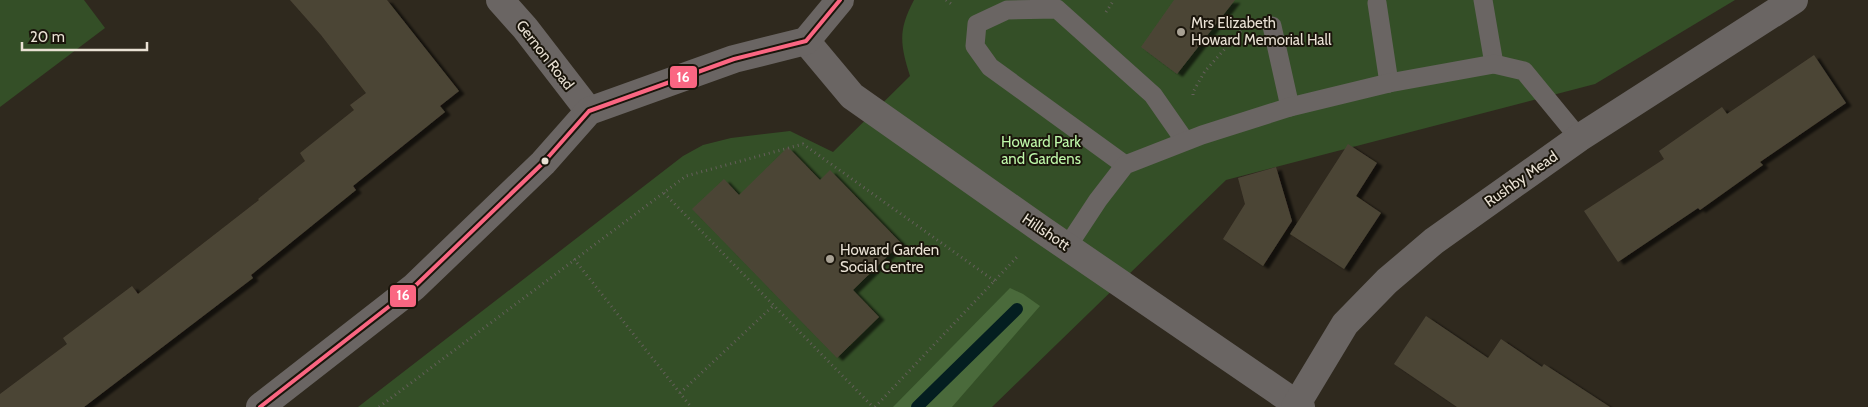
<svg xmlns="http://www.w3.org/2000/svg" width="1868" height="407" font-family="Cabin,sans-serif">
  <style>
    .green { fill: #344f27 }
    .forest { fill: #4a6a3b }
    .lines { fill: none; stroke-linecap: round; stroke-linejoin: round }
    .stream { stroke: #041e20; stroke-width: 12 }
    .building { fill: #4c4536; filter: url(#shadow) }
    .path { stroke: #645f5a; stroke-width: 3; stroke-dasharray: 1 4; stroke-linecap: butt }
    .service { stroke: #6a6563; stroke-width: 19 }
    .minor { stroke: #6a6563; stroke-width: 28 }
    .tertiary { stroke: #6a6563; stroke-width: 28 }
    .bus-1-casing { stroke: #1a150b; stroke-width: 8 }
    .bus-1 { stroke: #fa6682; stroke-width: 4 }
    .poi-dot { fill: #a8a194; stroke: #1a150b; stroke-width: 2 }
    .bus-dot { fill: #e9e1d4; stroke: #1a150b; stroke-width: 2 }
    .labels { text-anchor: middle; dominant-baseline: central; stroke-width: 4; stroke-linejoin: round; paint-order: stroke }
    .poi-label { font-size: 15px; fill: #e9e1d4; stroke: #1a150b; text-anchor: start }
    .street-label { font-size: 15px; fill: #e9e1d4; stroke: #1a150b }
    .park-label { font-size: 15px; fill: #bef7a9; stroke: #1a150b }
    .line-badge { stroke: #1a150b; stroke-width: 2 }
    .badge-label { font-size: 14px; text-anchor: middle; font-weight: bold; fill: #fff }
  </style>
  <defs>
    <filter id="shadow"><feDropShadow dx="5.5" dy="3" stdDeviation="1" flood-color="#0009"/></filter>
  </defs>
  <rect width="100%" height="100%" fill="#2f291e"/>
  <g class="green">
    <path d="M 0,0 L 84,0 L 105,28 L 0,107 Z"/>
    <path d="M 914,0 L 1735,0 L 1595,84 L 1226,180 L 992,407 L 358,407 L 683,156 L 703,145 L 731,138 L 790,131 L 833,152 L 910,76 C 900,44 898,30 914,0 Z"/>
  </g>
  <path class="forest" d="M 1010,288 L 1023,294 L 1040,306 L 952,407 L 893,407 Z"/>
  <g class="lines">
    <path class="stream" d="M 917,407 L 1017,309"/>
  </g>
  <g class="building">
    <path d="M 290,0 L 387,0 L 459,91 L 440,106 L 445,112 L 353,186 L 356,190 L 251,275 L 253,278 L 84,407 L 0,407 L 0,394 L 67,344 L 63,338 L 132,286 L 138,294 L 259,200 L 258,199 L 305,161 L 300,153 L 354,110 L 350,105 L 366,93 L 321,35 Z"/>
    <path d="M 1174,0 L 1235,0 L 1177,74 L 1141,47 Z"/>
    <path d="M 1814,55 L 1846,103 L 1760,162 L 1763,165 L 1700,210 L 1698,208 L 1618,262 L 1584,211 L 1664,159 L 1659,151 L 1722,107 L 1727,114 Z"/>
    <path d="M 1348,144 L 1377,163 L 1356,196 L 1381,213 L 1344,269 L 1290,234 Z"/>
    <path d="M 788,147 L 820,180 L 830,170 L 901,243 L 853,290 L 879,317 L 837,358 L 692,209 L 724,179 L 739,195 Z"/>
    <path d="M 1276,167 L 1292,221 L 1263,266 L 1223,239 L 1245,204 L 1238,178 Z"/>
    <path d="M 1426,316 L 1488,358 L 1501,339 L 1542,367 L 1544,364 L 1610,407 L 1457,407 L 1394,364 Z"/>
  </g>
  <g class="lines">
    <g class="path">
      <path d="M 946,0 L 954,6"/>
      <path d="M 1106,12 L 1114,0"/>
      <path d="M 1193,95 L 1193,92 L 1205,71 L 1241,31"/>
      <path d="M 664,193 L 873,407"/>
      <path d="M 574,259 L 691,407"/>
      <path d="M 680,393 L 774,305"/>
      <path d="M 379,407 L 686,176 L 803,144 L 996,282"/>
      <path d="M 875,407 L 1017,257"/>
    </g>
    <g class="service">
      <path d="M 1483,0 L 1494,64"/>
      <path d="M 1377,3 L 1389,83"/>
      <path d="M 1272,26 L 1290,107"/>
      <path d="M 1125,165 L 990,67 L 975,46 L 977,24 L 1007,10 L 1057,9 L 1153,95 L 1185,141"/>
      <path d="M 1067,247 L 1098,200 L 1125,165 L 1202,135 L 1290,107 L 1389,83 L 1494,64 L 1524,71 L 1579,138"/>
    </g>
    <g class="minor">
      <path d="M 500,0 L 525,28 L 589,111"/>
      <path d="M 806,41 L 852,96 L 1041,229 L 1301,407"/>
      <path d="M 1295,407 L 1345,324 L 1387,281 L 1434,241 L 1579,138 L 1794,0"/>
    </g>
    <path class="tertiary" d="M 260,407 L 414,287 L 543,163 L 589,111 L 734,59 L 806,41 L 840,0"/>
    <g class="bus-1-casing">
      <path id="bus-1" d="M 260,407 L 414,287 L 543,163 L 589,111 L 734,59 L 806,41 L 840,0"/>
    </g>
    <use href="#bus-1" class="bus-1"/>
  </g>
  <g class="poi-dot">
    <circle cx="1181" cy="32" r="5"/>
    <circle cx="830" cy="259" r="5"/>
  </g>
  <circle class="bus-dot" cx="545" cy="161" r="4.5"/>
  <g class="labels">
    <g class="poi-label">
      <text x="1191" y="23">Mrs Elizabeth<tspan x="1191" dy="17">Howard Memorial Hall</tspan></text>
      <text x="840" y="250">Howard Garden<tspan x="840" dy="17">Social Centre</tspan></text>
    </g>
    <g class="street-label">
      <text transform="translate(545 55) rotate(52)">Gernon Road</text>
      <text transform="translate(1521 179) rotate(-35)">Rushby Mead</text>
      <text transform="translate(1046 232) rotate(34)">Hillshott</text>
    </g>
    <g class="park-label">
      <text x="1041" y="142">Howard Park<tspan x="1041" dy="17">and Gardens</tspan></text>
    </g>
  </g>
  <g class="line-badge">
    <rect x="669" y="65" width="29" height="24" rx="5" fill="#fa6682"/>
    <rect x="389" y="284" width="28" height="24" rx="5" fill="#fa6682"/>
  </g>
  <g class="badge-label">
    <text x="683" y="82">16</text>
    <text x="403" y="300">16</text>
  </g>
  <path d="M22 42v8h125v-8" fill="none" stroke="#e9e1d4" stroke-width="2.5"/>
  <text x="30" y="42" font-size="15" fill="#e9e1d4" stroke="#1a150b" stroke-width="4" paint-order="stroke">20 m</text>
</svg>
